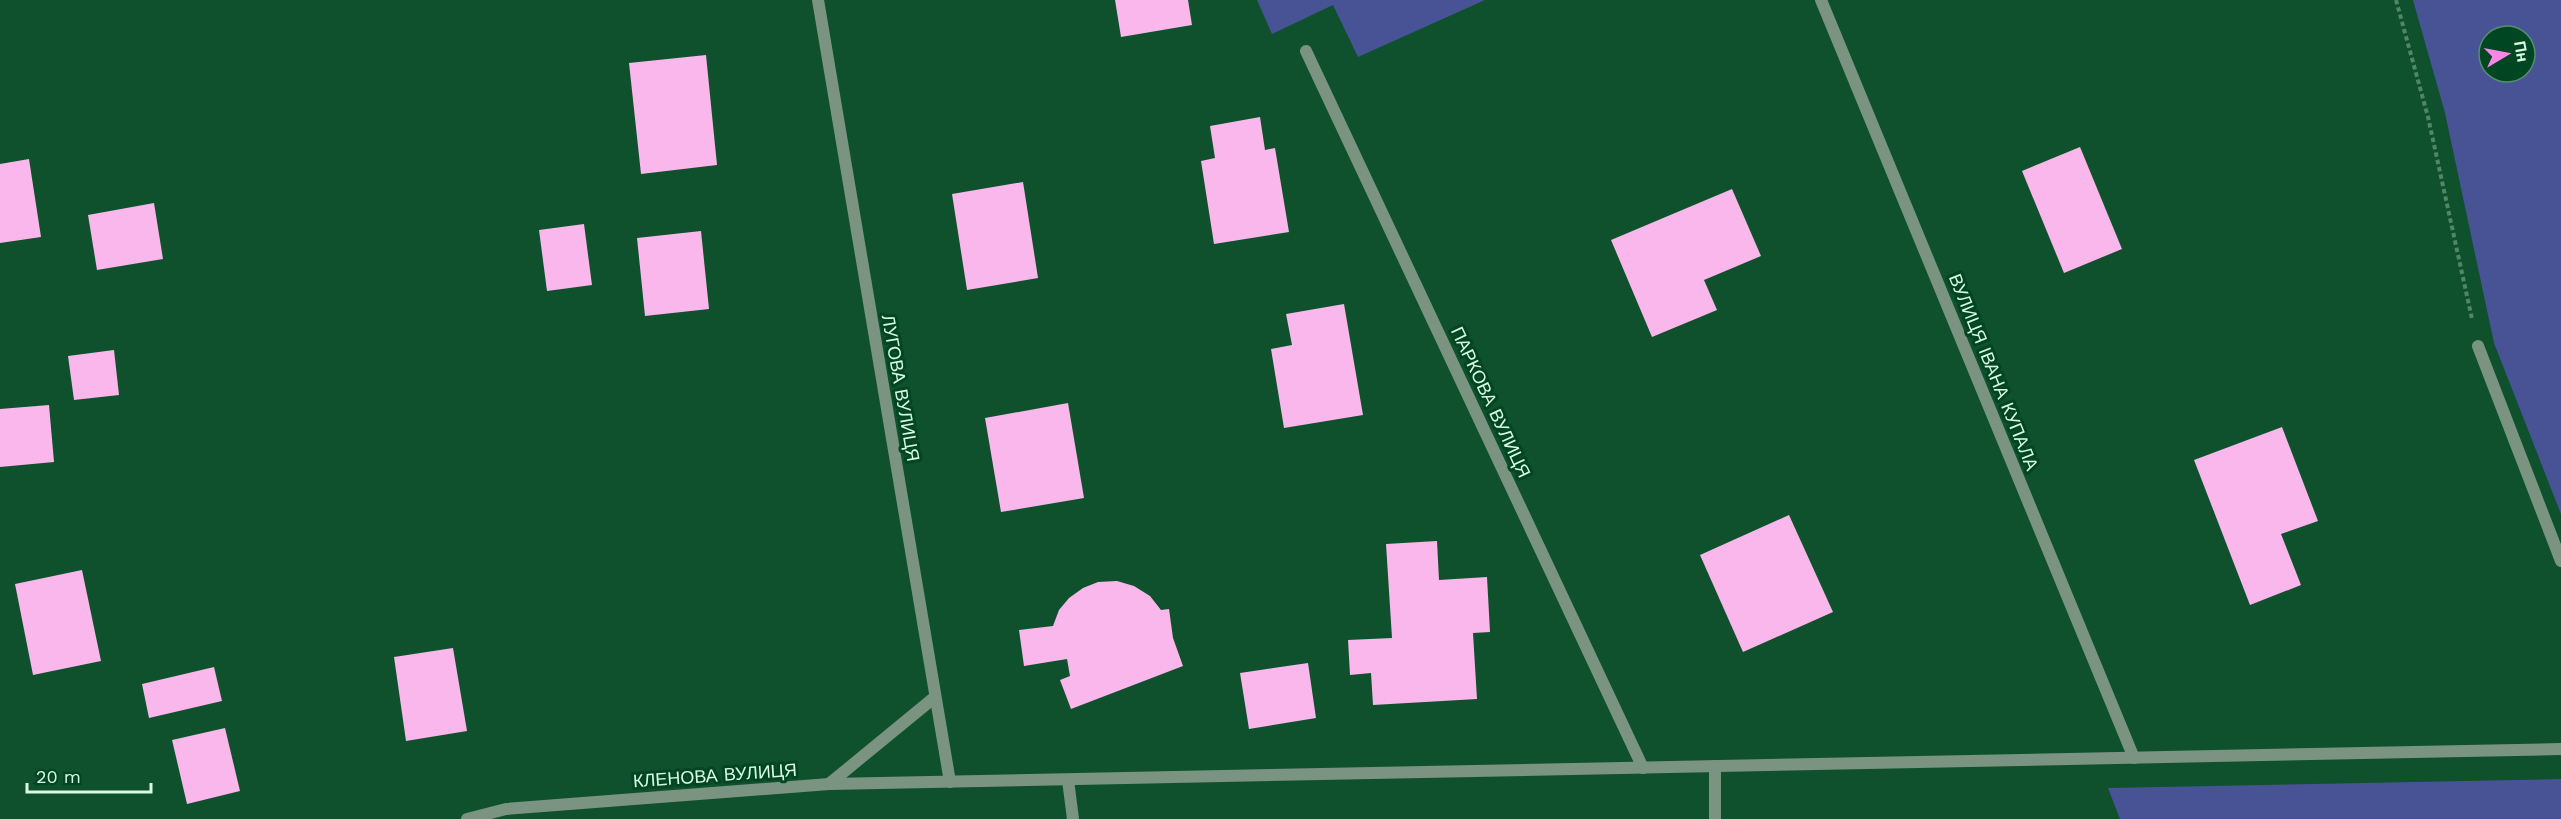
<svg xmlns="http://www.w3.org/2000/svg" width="2561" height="819" font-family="'Work Sans',sans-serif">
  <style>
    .green { fill: #475395; fill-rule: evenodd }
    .building { fill: #f9b7ec }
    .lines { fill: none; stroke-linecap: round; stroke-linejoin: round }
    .path { stroke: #508766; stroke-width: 4; stroke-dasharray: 4.5 3; stroke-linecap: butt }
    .street { stroke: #7a9481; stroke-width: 12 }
    .labels { text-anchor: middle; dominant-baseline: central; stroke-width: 6; stroke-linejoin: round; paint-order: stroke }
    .street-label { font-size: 18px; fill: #dafae3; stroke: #004622 }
  </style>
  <rect width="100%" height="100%" fill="#0f512c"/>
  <g class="green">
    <path d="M 1257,0 L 1485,0 L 1358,57 L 1333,5 L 1272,34 Z"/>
    <path d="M 2413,0 L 2561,0 L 2561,514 L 2494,343 L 2445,113 ZM 2489,36 L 2525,36 L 2525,72 L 2489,72 Z"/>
    <path d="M 2561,779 L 2561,819 L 2120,819 L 2108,788 Z"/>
  </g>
  <g class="building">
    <path d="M 1115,0 L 1188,0 L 1192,25 L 1121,37 Z"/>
    <path d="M 706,55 L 717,165 L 641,174 L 629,63 Z"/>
    <path d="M 1260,117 L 1265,150 L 1275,148 L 1289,232 L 1214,244 L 1201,161 L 1215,158 L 1210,126 Z"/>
    <path d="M 2080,147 L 2122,249 L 2064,273 L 2022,171 Z"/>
    <path d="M 29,159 L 41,237 L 0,243 L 0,164 Z"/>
    <path d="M 1023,182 L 1038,278 L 967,290 L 952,194 Z"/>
    <path d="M 1732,189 L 1761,256 L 1704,280 L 1717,310 L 1652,337 L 1611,240 Z"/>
    <path d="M 154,203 L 163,259 L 97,270 L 88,215 Z"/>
    <path d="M 584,224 L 592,285 L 547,291 L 539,230 Z"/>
    <path d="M 701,231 L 709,309 L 645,316 L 637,238 Z"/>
    <path d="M 1344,304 L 1363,415 L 1284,428 L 1271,349 L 1292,345 L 1286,314 Z"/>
    <path d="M 114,350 L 119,395 L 74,400 L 68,356 Z"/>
    <path d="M 1068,403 L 1084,498 L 1001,512 L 985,418 Z"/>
    <path d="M 49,405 L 54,462 L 0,467 L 0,409 Z"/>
    <path d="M 2282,427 L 2318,521 L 2281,534 L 2301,585 L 2250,605 L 2194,460 Z"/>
    <path d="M 1789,515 L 1833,612 L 1743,652 L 1700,555 Z"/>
    <path d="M 1437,541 L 1439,580 L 1487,577 L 1490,632 L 1473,633 L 1477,699 L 1373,705 L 1371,673 L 1350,675 L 1348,640 L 1392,638 L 1386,544 Z"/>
    <path d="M 82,570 L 101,661 L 33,675 L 15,584 Z"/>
    <path d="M 1117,581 L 1134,586 L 1150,596 L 1161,610 L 1169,609 L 1173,638 L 1183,666 L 1071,709 L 1060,680 L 1070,676 L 1067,659 L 1024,666 L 1019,630 L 1053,626 L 1059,610 L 1069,598 L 1083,588 L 1098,582 Z"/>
    <path d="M 453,648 L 467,731 L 406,741 L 394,657 Z"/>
    <path d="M 1308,663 L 1316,718 L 1249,729 L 1240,673 Z"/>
    <path d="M 214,667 L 222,701 L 149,718 L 142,684 Z"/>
    <path d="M 225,728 L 240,791 L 187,804 L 172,740 Z"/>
  </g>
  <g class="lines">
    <path class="path" d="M 2396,0 L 2428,117 L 2472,319"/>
    <g class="street">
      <path d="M 818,0 L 950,782"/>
      <path d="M 1821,0 L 2134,758"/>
      <path d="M 1306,51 L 1643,768"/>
      <path d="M 2478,346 L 2561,561"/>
      <path d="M 1715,766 L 1715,819"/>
      <path d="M 1068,780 L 1073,819"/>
      <path d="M 829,784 L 2561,749"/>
      <path d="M 467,819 L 506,809 L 829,784 L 935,697"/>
    </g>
  </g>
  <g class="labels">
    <g class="street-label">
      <text transform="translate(1994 372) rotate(68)">ВУЛИЦЯ ІВАНА КУПАЛА</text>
      <text transform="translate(901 388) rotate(80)">ЛУГОВА ВУЛИЦЯ</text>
      <text transform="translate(1491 402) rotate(65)">ПАРКОВА ВУЛИЦЯ</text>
      <text transform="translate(715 775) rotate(-4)">КЛЕНОВА ВУЛИЦЯ</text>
    </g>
  </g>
  <g transform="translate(2507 54) rotate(80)"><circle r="28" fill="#004622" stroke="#578e6f" stroke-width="1.5"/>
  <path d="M0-4.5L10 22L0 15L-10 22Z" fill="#fa87e7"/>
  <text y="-9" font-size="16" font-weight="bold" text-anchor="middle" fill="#dafae3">Пн</text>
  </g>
  <path d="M27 783v9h124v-9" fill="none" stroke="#dafae3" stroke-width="3"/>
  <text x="36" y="783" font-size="18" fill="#dafae3" stroke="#004622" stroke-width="4.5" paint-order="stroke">20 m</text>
</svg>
